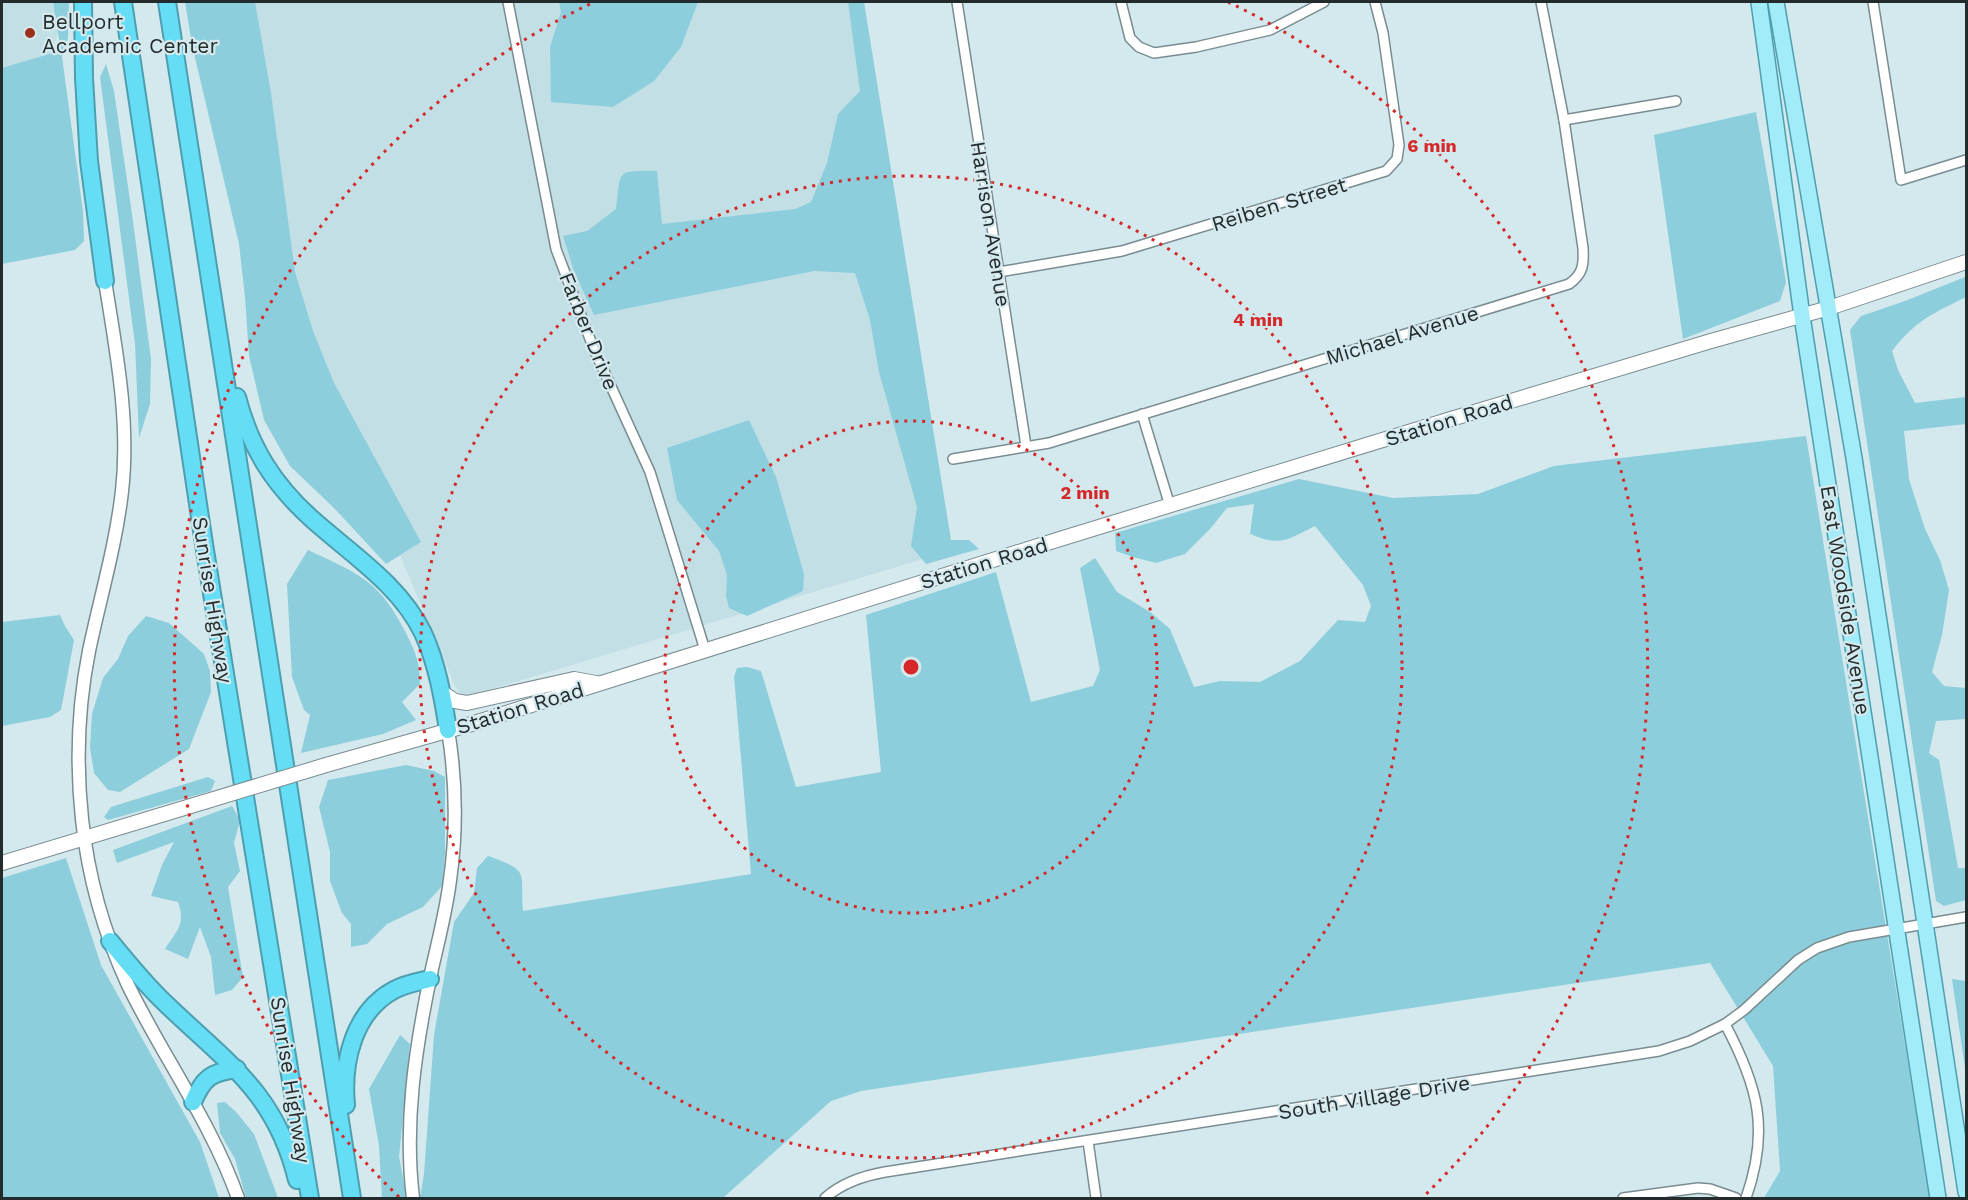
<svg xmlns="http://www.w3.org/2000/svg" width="1968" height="1200" font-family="'Work Sans',sans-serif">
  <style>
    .built { fill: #c2dfe6 }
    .green { fill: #8dcedc }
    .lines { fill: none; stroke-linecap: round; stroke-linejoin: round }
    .minor-casing { stroke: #798c90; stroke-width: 12 }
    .tertiary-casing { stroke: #798c90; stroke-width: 15 }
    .secondary-casing { stroke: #798c90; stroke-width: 16 }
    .primary-casing { stroke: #4d9faf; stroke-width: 18 }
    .motorway-casing { stroke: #4d9faf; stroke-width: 20 }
    .minor { stroke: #fff; stroke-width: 9 }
    .tertiary { stroke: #fff; stroke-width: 12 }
    .secondary { stroke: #fff; stroke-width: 14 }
    .primary { stroke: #a2ebf9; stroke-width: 15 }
    .motorway { stroke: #64ddf5; stroke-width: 16 }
    .secondary-bridge-casing { stroke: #798c90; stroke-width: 16; stroke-linecap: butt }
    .secondary-bridge { stroke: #fff; stroke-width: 14 }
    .ring { fill: none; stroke: #d62828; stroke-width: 3; stroke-dasharray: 3 6 }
    .poi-dot { fill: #992f1c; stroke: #d4e9ed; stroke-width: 2 }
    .labels { text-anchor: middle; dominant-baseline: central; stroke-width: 4.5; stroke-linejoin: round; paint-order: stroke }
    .poi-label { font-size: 21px; fill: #232b2d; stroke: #d4e9ed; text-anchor: start }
    .street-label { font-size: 21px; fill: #232b2d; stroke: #d4e9ed }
    .centre { fill: #d62828; stroke: #d4e9ed; stroke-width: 3 }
    .ring-label { font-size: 18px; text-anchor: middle; font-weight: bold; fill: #d62828; stroke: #d4e9ed; stroke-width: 4.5; stroke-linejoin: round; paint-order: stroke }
  </style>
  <rect width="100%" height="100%" fill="#d4e9ed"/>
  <g class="built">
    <path d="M 2,2 L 66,2 L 49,65 L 2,71 Z"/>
    <path d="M 243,2 L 860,2 L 946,552 L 482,692 L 462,695 L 455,686 L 282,275 Z"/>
  </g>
  <g class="green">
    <path d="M 53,2 L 69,2 L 68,38 L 62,57 L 83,211 L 84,241 L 75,250 L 2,264 L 2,68 L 56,52 L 60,45 Z"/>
    <path d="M 185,2 L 255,2 L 271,93 L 295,272 L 313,331 L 334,383 L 421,542 L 386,564 L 334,508 L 290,466 L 264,420 L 249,356 L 245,297 L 239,244 L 192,45 Z"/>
    <path d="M 559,2 L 698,2 L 681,47 L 654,81 L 613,107 L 551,102 L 550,47 L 561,12 Z"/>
    <path d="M 848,2 L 864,2 L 951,540 L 969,540 L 979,549 L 926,564 L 911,546 L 917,507 L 879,372 L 870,320 L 855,273 L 814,271 L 594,315 L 574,271 L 563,236 L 587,231 L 616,209 C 621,168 616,171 657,171 L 662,224 L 795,209 L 811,202 L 827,163 L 838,114 L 860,91 Z"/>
    <path d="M 106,64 L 114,91 L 132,214 L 151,359 L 150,404 L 139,438 L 135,344 L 100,77 Z"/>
    <path d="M 1756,112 L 1786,282 L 1780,301 L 1683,339 L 1654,135 Z"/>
    <path d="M 1965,277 L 1966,297 C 1932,314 1916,320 1892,351 L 1898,370 L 1915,403 L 1966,397 L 1966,424 L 1904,431 L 1909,479 L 1925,529 L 1940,560 L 1949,590 L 1942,635 L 1932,672 L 1944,686 L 1966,688 L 1966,719 L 1936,721 L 1929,753 L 1939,760 L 1958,868 L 1966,868 L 1966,900 L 1944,906 L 1936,901 L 1850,330 L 1861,316 L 1905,301 Z"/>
    <path d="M 749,420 L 776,477 L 804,574 L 803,591 L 747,616 L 729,608 L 726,596 L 727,575 L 719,551 L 677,500 L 667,448 Z"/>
    <path d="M 1806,436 L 1930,1198 L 1764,1198 L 1780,1171 L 1773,1066 L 1710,963 L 861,1091 L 831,1101 L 723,1198 L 420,1198 L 424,1174 L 434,1035 L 454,922 L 474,893 L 477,868 L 488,856 C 531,871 520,871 523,911 L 751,874 L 734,677 L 737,668 L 747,667 L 761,671 L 796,787 L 881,772 L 866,615 L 996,572 L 1031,702 L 1093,686 L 1100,670 L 1080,568 L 1095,558 L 1117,592 L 1150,612 L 1170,629 L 1194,687 L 1220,681 L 1260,682 L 1300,661 L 1338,620 L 1365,622 L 1371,606 L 1363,585 L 1315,526 C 1287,540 1281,547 1250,534 L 1254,504 L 1227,508 L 1210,529 L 1185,554 L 1156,563 L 1133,557 L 1116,551 L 1115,533 L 1299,479 L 1393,498 L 1478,494 L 1554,466 Z"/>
    <path d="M 308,550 C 357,573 379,580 405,631 C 416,654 419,658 420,684 L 402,702 L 416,720 L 383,734 L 301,753 L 310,715 L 304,710 L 292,677 L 287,584 Z"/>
    <path d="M 60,615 L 65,626 L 74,640 L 61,710 L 50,717 L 2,726 L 2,622 Z"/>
    <path d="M 146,616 L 169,623 L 204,654 L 210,671 L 211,692 L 189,749 L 120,792 L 108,790 L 94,773 L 90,748 L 92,714 L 103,678 L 118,659 L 128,636 Z"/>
    <path d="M 406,765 L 434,771 L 445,777 L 445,855 L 442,886 L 423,907 L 387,924 L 367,944 L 351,947 L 351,924 L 342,913 L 330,881 L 330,852 L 319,807 L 328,780 Z"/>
    <path d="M 208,777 L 215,781 L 211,791 L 108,820 L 104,817 L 111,807 Z"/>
    <path d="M 232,806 L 240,820 L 234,843 L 240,871 L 228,887 L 243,977 L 232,990 L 215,995 L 211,957 L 200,927 L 188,959 L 165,949 C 177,930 186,925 178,902 L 151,896 L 162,865 L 174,842 L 117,863 L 113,850 Z"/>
    <path d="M 66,858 L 101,965 L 200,1142 L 219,1198 L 2,1198 L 2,878 Z"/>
    <path d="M 1952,979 L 1966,981 L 1966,1075 Z"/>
    <path d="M 400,1035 L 410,1044 L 399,1157 L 407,1198 L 382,1198 L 379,1146 L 369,1089 Z"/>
    <path d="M 225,1102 L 237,1113 L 254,1134 L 278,1198 L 246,1198 L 235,1159 L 220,1133 L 217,1103 Z"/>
  </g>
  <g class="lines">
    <g class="minor-casing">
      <g id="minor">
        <path d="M 508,2 L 556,249 L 593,347 L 650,472 L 705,650"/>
        <path d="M 957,2 L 1026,446"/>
        <path d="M 1121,2 L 1130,38 L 1139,47 L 1154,53 L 1196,47 L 1270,30 L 1324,2"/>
        <path d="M 1873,2 L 1901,180 L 1966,160"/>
        <path d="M 1564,120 L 1676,101"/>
        <path d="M 999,272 L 1122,251 L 1386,171 L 1397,159 L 1399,145 L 1383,33 L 1375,2"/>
        <path d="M 1142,414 L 1170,506"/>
        <path d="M 953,459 L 1049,443 L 1569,284 C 1583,274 1584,265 1583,248 L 1564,120 L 1541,2"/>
        <path d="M 1725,1024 C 1758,1086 1770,1130 1746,1198"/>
        <path d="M 1088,1141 L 1096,1198"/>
        <path d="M 825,1198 C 842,1183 862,1176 885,1172 L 1659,1051 L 1690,1041 L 1725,1024 L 1744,1010 L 1798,960 L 1817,948 L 1849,937 L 1966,917"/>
        <path d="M 1623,1198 L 1698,1188 L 1710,1189 L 1736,1198"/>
      </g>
    </g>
    <g class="tertiary-casing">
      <g id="tertiary">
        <path d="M 105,281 C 116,350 130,421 122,491 C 116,545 100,598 89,651 C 78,706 76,763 82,819 C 88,876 104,933 128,985 C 163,1057 211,1122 238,1198"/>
        <path d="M 413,1198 C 404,1124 415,1051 430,978 C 437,945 446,913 450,880 C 457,831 456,779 448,730"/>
      </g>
    </g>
    <g class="secondary-casing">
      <g id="secondary">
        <path d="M 441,692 L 455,701 L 467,703 L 574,679 L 596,683"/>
        <path d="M 326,765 L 468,725 L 1060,539 L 1451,419 L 1711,341 L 1829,308 L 1966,262"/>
        <path d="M 2,863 L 204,802"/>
      </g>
    </g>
    <g class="primary-casing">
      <g id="primary">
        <path d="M 1759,2 L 1802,316 L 1938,1198"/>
        <path d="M 1776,2 L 1854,458 L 1966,1192"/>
      </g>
    </g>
    <g class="motorway-casing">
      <g id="motorway">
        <path d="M 83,2 L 84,78 L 89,161 L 105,281"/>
        <path d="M 123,2 L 204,544 L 310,1198"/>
        <path d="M 167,2 L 352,1198"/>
        <path d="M 237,397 C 250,447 273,484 312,519 C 351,554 400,585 423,633 C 437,663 443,698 448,730"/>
        <path d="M 110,941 C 128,963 145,984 165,1003 C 225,1061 276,1092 297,1180"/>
        <path d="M 193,1102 C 203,1078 211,1072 237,1069"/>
        <path d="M 346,1105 C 342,1063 353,1012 394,990 C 405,984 417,982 430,979"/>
      </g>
    </g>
    <use href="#minor" class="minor"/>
    <use href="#tertiary" class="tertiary"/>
    <use href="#secondary" class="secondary"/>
    <use href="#primary" class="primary"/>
    <use href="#motorway" class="motorway"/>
    <g class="secondary-bridge-casing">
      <path id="secondary-bridge" d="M 204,802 L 326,765"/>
    </g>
    <use href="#secondary-bridge" class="secondary-bridge"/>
  </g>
  <g class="ring">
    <circle cx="911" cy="667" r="246"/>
    <circle cx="911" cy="667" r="491"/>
    <path d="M399 1197A737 737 0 0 1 594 2M1228 2A737 737 0 0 1 1423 1197"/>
  </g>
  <circle class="poi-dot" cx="30" cy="33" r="6"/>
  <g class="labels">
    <g class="poi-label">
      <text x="42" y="21">Bellport<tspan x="42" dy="24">Academic Center</tspan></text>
    </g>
    <g class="street-label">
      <text transform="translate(1279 204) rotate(-17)">Reiben Street</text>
      <text transform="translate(991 224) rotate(81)">Harrison Avenue</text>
      <text transform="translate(589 331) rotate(68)">Farber Drive</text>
      <text transform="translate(1402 335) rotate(-17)">Michael Avenue</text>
      <text transform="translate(1449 420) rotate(-17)">Station Road</text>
      <text transform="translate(984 563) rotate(-17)">Station Road</text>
      <text transform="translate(213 600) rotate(81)">Sunrise Highway</text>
      <text transform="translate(1846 600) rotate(81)">East Woodside Avenue</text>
      <text transform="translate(520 708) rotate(-17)">Station Road</text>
      <text transform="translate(291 1080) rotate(81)">Sunrise Highway</text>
      <text transform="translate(1374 1097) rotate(-9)">South Village Drive</text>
    </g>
  </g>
  <circle cx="911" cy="667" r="9" class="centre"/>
  <g class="ring-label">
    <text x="1432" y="152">6 min</text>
    <text x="1258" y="326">4 min</text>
    <text x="1085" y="499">2 min</text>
  </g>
  <rect width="1968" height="1200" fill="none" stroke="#232b2d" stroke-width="6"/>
</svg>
